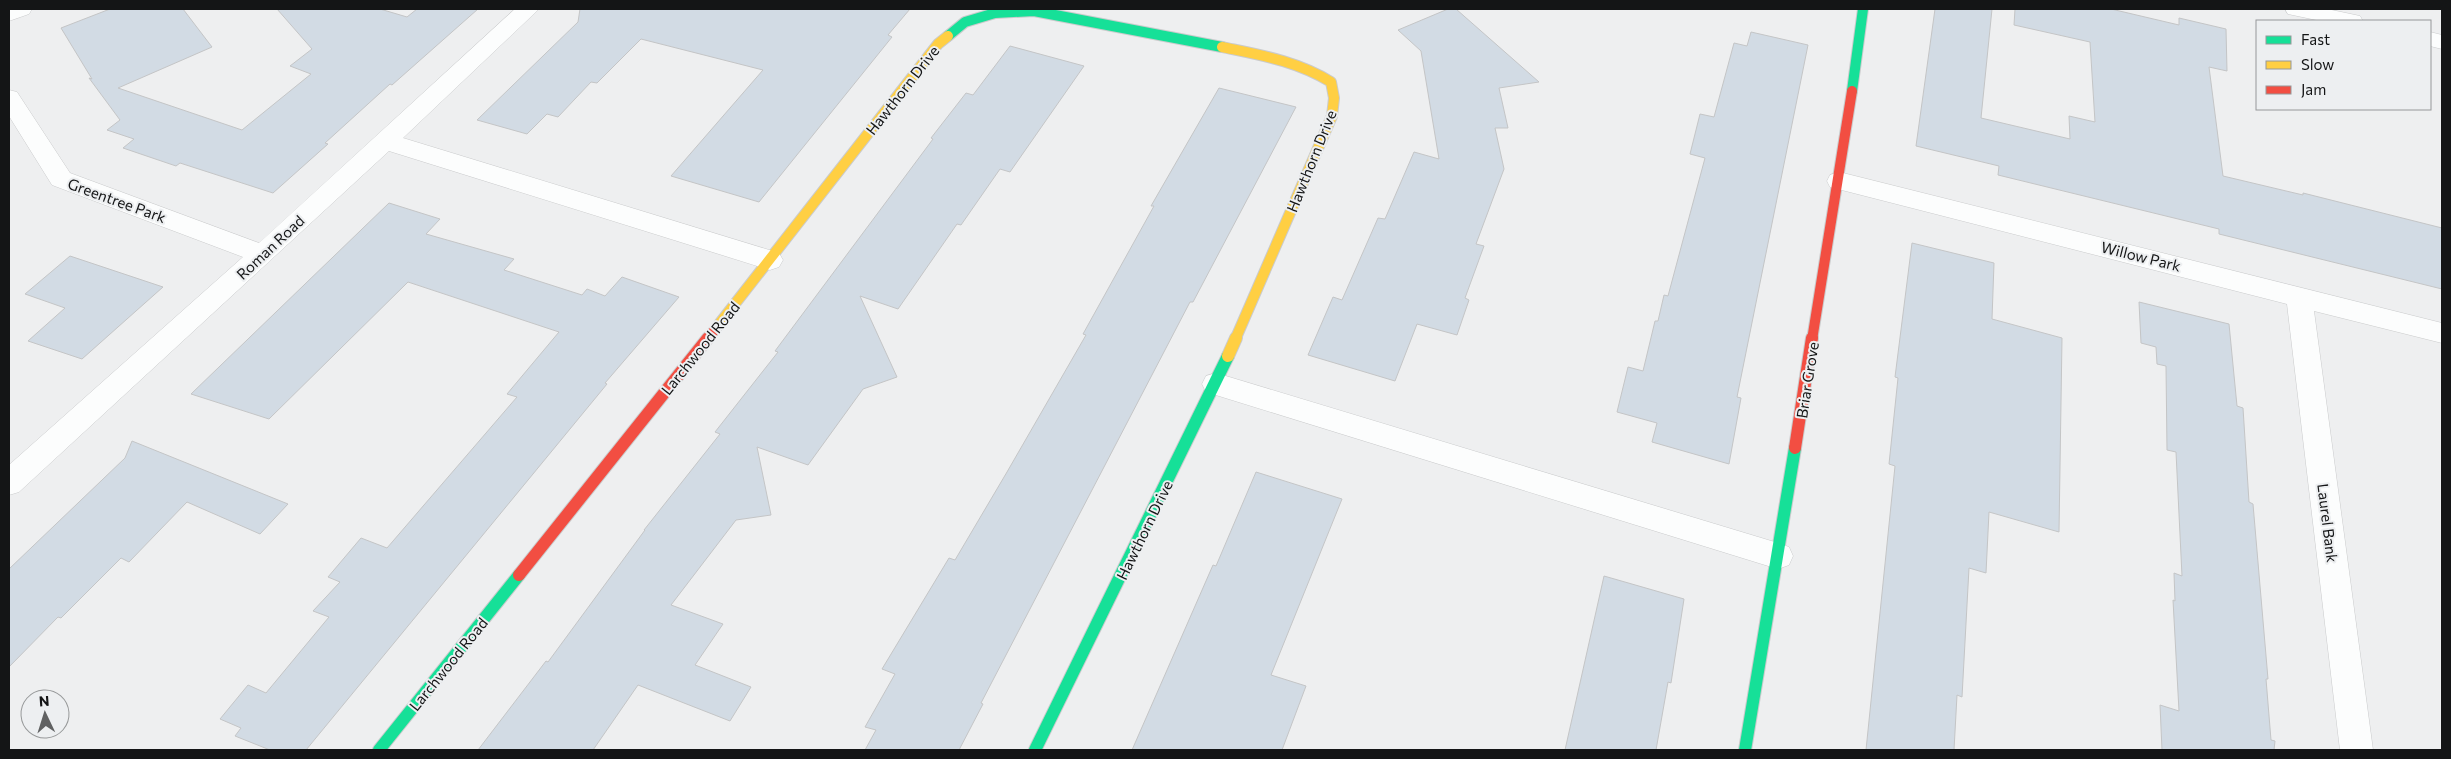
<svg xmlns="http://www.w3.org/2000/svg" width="2451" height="759" font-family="Commissioner,sans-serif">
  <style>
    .building { fill: #d2dbe4; stroke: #c4c5c6 }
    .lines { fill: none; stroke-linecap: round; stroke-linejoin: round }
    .street-casing { stroke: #cacbcc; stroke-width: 1 }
    .fast-far1-casing { stroke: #cacbcc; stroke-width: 12 }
    .fast-casing { stroke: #cacbcc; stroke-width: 14 }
    .slow-far1-casing { stroke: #cacbcc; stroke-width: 12 }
    .slow-casing { stroke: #cacbcc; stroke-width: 14 }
    .jam-far1-casing { stroke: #cacbcc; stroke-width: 12 }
    .jam-casing { stroke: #cacbcc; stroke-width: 14 }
    .street { fill: #fcfdfd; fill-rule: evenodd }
    .fast-far1 { stroke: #16e098; stroke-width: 10 }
    .fast { stroke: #16e098; stroke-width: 12 }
    .slow-far1 { stroke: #ffcf43; stroke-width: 10 }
    .slow { stroke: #ffcf43; stroke-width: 12 }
    .jam-far1 { stroke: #f24e42; stroke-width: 10 }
    .jam { stroke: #f24e42; stroke-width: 12 }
    .labels { text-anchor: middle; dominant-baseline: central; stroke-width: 4; stroke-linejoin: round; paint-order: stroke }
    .street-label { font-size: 15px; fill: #141516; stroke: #edeff1 }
  </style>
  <rect width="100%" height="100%" fill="#eeeff0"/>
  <g class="building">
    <path d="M 110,9 L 183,9 L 212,47 L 118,88 L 242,130 L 311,74 L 290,66 L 312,49 L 277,9 L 380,9 L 407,17 L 417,9 L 478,9 L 392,85 L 390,84 L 325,143 L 328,144 L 273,193 L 180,163 L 176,166 L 123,148 L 134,139 L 107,130 L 120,120 L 89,78 L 92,79 L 61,28 Z"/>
    <path d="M 580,9 L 910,9 L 888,35 L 892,37 L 759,202 L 671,176 L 763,70 L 641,39 L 597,83 L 591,82 L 558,117 L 547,114 L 527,134 L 477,120 L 578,22 Z"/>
    <path d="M 1448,9 L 1456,9 L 1539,82 L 1499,88 L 1508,128 L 1495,128 L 1504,169 L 1476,244 L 1484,246 L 1465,298 L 1469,300 L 1457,335 L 1417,324 L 1395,381 L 1308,355 L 1333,297 L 1342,300 L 1378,218 L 1385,219 L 1414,152 L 1439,159 L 1421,51 L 1398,30 Z"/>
    <path d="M 1935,9 L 1992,9 L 1981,118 L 2070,139 L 2069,116 L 2095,122 L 2090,42 L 2014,25 L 2015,9 L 2111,9 L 2179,25 L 2179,18 L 2226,29 L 2227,71 L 2209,67 L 2223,176 L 2303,195 L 2303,193 L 2442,228 L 2442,289 L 2219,234 L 2219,229 L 1998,175 L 1999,166 L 1916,146 Z"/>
    <path d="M 1751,32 L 1808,45 L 1737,397 L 1741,398 L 1729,464 L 1652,442 L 1657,423 L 1617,412 L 1628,367 L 1643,371 L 1655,321 L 1658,321 L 1664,295 L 1668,296 L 1705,158 L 1690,154 L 1700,114 L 1714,117 L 1734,43 L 1747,46 Z"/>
    <path d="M 1010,46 L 1084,66 L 1010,172 L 1000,169 L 961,225 L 957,224 L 898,309 L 860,296 L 897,377 L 863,389 L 808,465 L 757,447 L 771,515 L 736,520 L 671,605 L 723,624 L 695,665 L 751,687 L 730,721 L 638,685 L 593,750 L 478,750 L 546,661 L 548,662 L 645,530 L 644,530 L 720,434 L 715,432 L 778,352 L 775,351 L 933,139 L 931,138 L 966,93 L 973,95 Z"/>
    <path d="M 1219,88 L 1296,107 L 1193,302 L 1190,302 L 981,703 L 983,704 L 959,750 L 865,750 L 876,730 L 865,727 L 895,674 L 882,669 L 949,558 L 955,560 L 1007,472 L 1086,335 L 1083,334 L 1154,206 L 1151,206 Z"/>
    <path d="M 389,203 L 440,219 L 426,234 L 514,259 L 504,270 L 582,295 L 587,289 L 605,296 L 622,277 L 679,297 L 605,383 L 607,384 L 306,750 L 270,750 L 235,736 L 241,728 L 220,719 L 248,685 L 266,693 L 329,617 L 313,611 L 340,582 L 328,577 L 361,538 L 387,548 L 517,397 L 507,394 L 559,332 L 408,282 L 269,419 L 191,394 Z"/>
    <path d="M 1912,243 L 1994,263 L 1992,319 L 2062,338 L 2059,532 L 1989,512 L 1986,573 L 1969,568 L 1962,697 L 1957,695 L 1954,750 L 1866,750 L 1895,466 L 1889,464 L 1898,378 L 1895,377 Z"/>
    <path d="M 70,256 L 163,287 L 82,359 L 28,341 L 65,308 L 25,294 Z"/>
    <path d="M 2139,302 L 2229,324 L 2237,406 L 2243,408 L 2249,502 L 2253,504 L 2268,679 L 2266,679 L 2271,740 L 2275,741 L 2274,750 L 2162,750 L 2160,705 L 2179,711 L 2173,600 L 2175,601 L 2174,573 L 2182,576 L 2176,452 L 2167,450 L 2166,366 L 2157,364 L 2156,347 L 2141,343 Z"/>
    <path d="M 132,441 L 288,504 L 260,534 L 187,502 L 129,562 L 121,558 L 61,618 L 58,617 L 9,667 L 9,569 L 125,458 Z"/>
    <path d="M 1256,472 L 1342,499 L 1271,675 L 1306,686 L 1282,750 L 1132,750 L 1213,565 L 1216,566 Z"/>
    <path d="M 1604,576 L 1684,599 L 1671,683 L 1668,682 L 1656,750 L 1565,750 Z"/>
  </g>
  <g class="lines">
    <g class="street-casing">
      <g id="street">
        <path d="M 9,9 L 32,9 L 29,14 L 9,21 Z"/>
        <path d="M 515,9 L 539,9 L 403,138 L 779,253 L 783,260 L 779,267 L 770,270 L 389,151 L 19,492 L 9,495 L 9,465 L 243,257 L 52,185 L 9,116 L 9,90 L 17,92 L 70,173 L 259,243 Z"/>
        <path d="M 2285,9 L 2327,9 L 2360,16 L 2363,21 L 2321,21 L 2288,14 Z"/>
        <path d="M 2430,32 L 2442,35 L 2442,49 L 2430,46 Z"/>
        <path d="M 1839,172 L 2442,323 L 2442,343 L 2314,311 L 2373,750 L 2340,750 L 2287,304 L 1830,187 L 1827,181 L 1830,175 Z"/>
        <path d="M 1216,373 L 1778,543 L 1789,547 L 1793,556 L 1789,565 L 1778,569 L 1206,392 L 1202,384 L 1206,376 Z"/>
      </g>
    </g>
    <g class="fast-far1-casing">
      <g id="fast-far1">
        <path d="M 948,36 L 965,22 L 995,13 L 1034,11 L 1222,47"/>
        <path d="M 1852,91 L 1863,9"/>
      </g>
    </g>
    <g class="fast-casing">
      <g id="fast">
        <path d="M 379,750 L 519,575"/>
        <path d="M 1035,750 L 1228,356"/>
        <path d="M 1745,750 L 1795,448"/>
      </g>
    </g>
    <g class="slow-far1-casing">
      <g id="slow-far1">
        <path d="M 1222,47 C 1260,55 1297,61 1331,82 L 1334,98 L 1332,116 L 1235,340"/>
        <path d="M 716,328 L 938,44 L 948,36"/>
      </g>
    </g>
    <g class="slow-casing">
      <path id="slow" d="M 1228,356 L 1236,338"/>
    </g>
    <g class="jam-far1-casing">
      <g id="jam-far1">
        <path d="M 707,340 L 716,328"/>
        <path d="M 1812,340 L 1852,91"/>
      </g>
    </g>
    <g class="jam-casing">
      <g id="jam">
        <path d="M 1795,448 L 1812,338"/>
        <path d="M 519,575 L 708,338"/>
      </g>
    </g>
    <use href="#street" class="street"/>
    <use href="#fast-far1" class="fast-far1"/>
    <use href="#fast" class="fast"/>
    <use href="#slow-far1" class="slow-far1"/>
    <use href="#slow" class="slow"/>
    <use href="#jam-far1" class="jam-far1"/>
    <use href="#jam" class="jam"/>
  </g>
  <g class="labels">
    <g class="street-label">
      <text transform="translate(902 90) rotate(-52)">Hawthorn Drive</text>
      <text transform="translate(1311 161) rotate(-68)">Hawthorn Drive</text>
      <text transform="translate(117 200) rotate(20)">Greentree Park</text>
      <text transform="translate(270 247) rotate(-43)">Roman Road</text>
      <text transform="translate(2141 256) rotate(14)">Willow Park</text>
      <text transform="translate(700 348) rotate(-51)">Larchwood Road</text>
      <text transform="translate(1807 380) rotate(-81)">Briar Grove</text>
      <text transform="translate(2328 523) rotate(83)">Laurel Bank</text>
      <text transform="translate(1144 530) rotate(-64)">Hawthorn Drive</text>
      <text transform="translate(448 664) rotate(-51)">Larchwood Road</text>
    </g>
  </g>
  <rect width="2451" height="759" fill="none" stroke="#141516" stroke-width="20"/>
  <rect x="2256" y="20" width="175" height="90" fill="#edeff1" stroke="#969899"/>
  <rect x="2266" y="36" width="25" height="8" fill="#16e098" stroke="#969899"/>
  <text x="2301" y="45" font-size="15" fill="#141516">Fast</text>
  <rect x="2266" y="61" width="25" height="8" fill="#ffcf43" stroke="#969899"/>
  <text x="2301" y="70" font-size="15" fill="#141516">Slow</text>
  <rect x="2266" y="86" width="25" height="8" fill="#f24e42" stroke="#969899"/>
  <text x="2301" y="95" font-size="15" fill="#141516">Jam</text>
  <g transform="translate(45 714) rotate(356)"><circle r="24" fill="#edeff1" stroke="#969899"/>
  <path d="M0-4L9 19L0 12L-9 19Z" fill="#606162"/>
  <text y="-8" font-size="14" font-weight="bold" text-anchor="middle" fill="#141516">N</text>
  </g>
</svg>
